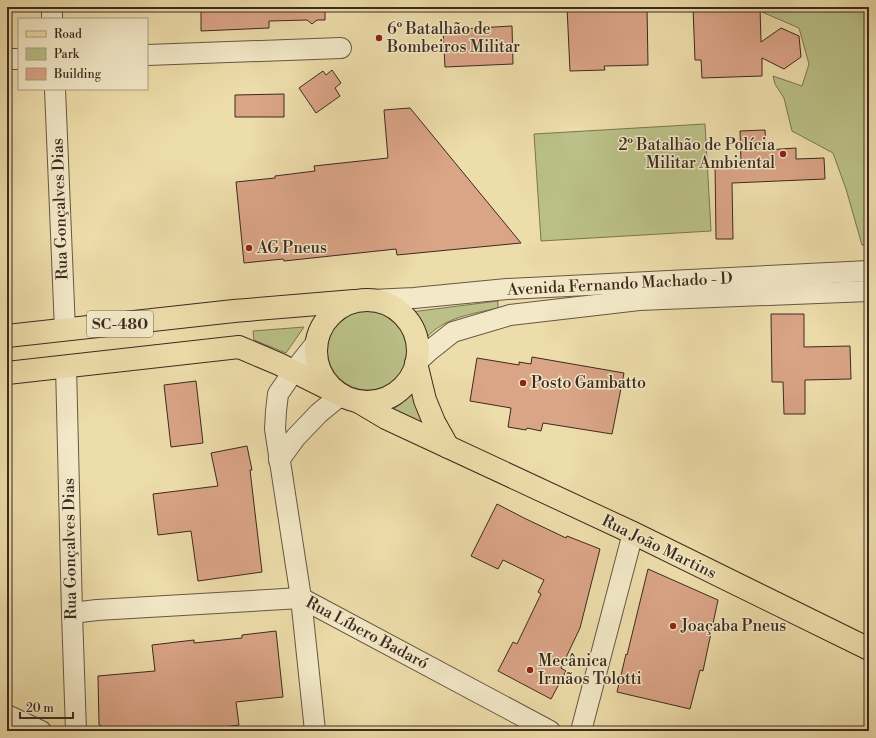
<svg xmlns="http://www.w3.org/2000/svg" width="876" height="738" font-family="'Libre Bodoni',serif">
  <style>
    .green { fill: #bac087; stroke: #7b7554 }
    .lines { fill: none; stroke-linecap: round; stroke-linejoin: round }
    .stream { stroke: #748176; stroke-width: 5.5 }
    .building { fill: #daa487; stroke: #3c2a20 }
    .minor-casing { stroke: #685742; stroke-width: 22 }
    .major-casing { stroke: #3c2a20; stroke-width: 24 }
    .minor { stroke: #f3e9c8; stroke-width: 20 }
    .major { stroke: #edddaa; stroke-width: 22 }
    .poi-dot { fill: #8f2418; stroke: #f3e9c8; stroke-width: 1.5 }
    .labels { text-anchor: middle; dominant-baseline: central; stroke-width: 3; stroke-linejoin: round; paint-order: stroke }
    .shield { fill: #f3e9c8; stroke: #736352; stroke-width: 1 }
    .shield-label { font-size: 15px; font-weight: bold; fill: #3c2a20 }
    .poi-label { font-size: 16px; fill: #3c2a20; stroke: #f3e9c8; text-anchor: start }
    .street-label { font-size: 16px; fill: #3c2a20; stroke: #f3e9c8 }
  </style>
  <rect width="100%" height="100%" fill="#edddaa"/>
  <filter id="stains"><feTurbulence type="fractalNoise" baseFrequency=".005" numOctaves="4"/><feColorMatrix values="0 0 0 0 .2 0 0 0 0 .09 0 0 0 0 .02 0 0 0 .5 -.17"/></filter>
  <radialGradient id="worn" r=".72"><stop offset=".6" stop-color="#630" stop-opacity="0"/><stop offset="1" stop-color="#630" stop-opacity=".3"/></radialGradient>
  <g class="green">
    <path d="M 761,7 L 869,7 L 869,245 L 862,245 L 846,189 L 833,153 L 792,131 L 784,98 L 775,84 L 773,76 L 802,86 L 809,64 L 799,28 L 762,12 Z"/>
    <path d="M 705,124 L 711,231 L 541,241 L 534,134 Z"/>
    <path d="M 498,301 L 498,308 C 472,314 445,317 426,338 L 416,318 L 411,312 Z"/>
    <circle cx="368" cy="349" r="41"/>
    <path d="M 304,327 L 286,353 L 254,340 L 253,331 Z"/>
    <path d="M 417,386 L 436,435 L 388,412 C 402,405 407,398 417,386 Z"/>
  </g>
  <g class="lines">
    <path class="stream" d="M 864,7 L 869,12"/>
  </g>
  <g class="building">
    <path d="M 201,7 L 325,7 L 325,20 L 317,20 L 312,24 L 307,20 L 269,21 L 269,28 L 201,31 Z"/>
    <path d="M 567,7 L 647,7 L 648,65 L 604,66 L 605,70 L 570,71 Z"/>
    <path d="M 693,7 L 760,7 L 761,42 L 781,28 L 799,36 L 801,57 L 784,69 L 762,58 L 762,76 L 702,78 L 701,60 L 695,60 Z"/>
    <path d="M 512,26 L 513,64 L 445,67 L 443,30 Z"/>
    <path d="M 332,70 L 341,83 L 335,88 L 340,96 L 316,113 L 299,88 L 323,71 L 326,75 Z"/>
    <path d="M 284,94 L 284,117 L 235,117 L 235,95 Z"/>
    <path d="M 410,108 L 521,243 L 397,255 L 396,249 L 284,261 L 283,259 L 244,263 L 236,182 L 275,178 L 275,176 L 315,171 L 314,166 L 388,158 L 384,110 Z"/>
    <path d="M 765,130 L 766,150 L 796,148 L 796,159 L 824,158 L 825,179 L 732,183 L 733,239 L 716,239 L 715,162 L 741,162 L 740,131 Z"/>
    <path d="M 771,314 L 804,314 L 804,347 L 850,346 L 851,379 L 805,380 L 805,414 L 784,414 L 783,382 L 772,382 Z"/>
    <path d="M 532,357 L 624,373 L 612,434 L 543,423 L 541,431 L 527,428 L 526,430 L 508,427 L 511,408 L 470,401 L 477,358 L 519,365 L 519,362 L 531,364 Z"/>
    <path d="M 196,381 L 203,443 L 171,447 L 164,385 Z"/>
    <path d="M 247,446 L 252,470 L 250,470 L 262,572 L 198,581 L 191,531 L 158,535 L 153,494 L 218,486 L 211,453 Z"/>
    <path d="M 497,504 L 524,518 L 566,538 L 567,536 L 600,549 L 580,628 L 561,668 L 566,671 L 551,699 L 498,671 L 513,642 L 517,644 L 541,594 L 538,592 L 544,580 L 503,560 L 498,569 L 471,556 Z"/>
    <path d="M 648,569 L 718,600 L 703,671 L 700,670 L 690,709 L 617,692 L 626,654 L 627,655 Z"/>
    <path d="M 276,631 L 283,697 L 236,702 L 239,725 L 207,729 L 207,731 L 113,731 L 99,725 L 98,676 L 155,671 L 152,645 L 194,640 L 194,643 L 242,638 L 242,635 Z"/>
  </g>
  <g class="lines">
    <g class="minor-casing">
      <g id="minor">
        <path d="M 52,7 L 52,19"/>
        <path d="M 147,55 L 341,48"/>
        <path d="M 7,59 L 19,59"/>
        <path d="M 55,89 L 65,330"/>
        <path d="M 372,300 L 414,298 L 507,289 L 869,271"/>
        <path d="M 416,363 L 429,351 L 453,332 L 510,315 L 639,300 L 869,291"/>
        <path d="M 66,366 L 72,613 L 76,731"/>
        <path d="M 279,460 L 296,437 L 319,413 L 341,395"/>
        <path d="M 72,613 L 97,610 L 301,598 L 550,731"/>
        <path d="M 7,715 L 41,731"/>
        <path d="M 315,731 L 301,598 L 275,429 L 276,411 L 278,394 L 293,372 L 316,343"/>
        <path d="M 581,731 L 633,533"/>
      </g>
    </g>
    <g class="major-casing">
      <g id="major">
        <circle cx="367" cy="351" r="51"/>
        <path d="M 7,336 L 234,311 L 354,301"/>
        <path d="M 416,363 L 425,400 L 434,422 L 448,447"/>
        <path d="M 7,373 L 239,347 L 279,364 L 341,395"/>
        <path d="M 359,402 L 386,418 L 633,533 L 869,649"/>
      </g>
    </g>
    <use href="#minor" class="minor"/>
    <use href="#major" class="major"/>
  </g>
  <g class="poi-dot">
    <circle cx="379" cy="38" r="4"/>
    <circle cx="783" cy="154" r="4"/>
    <circle cx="249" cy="248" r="4"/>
    <circle cx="523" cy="383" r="4"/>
    <circle cx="673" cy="626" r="4"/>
    <circle cx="530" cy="670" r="4"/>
  </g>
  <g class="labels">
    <rect class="shield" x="87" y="311" width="66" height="26" rx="3"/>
    <g class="shield-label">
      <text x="120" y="324">SC-480</text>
    </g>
    <g class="poi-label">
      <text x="387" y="29">6º Batalhão de<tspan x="387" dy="18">Bombeiros Militar</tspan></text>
      <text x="775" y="145" text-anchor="end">2º Batalhão de Polícia<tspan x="775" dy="18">Militar Ambiental</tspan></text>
      <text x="257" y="248">AG Pneus</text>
      <text x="531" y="383">Posto Gambatto</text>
      <text x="681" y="626">Joaçaba Pneus</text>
      <text x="538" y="661">Mecânica<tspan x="538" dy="18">Irmãos Tolotti</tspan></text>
    </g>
    <g class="street-label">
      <text transform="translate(60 209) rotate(-92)">Rua Gonçalves Dias</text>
      <text transform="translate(620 284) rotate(-3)">Avenida Fernando Machado - D</text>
      <text transform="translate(659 547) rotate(26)">Rua João Martins</text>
      <text transform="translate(70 549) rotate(-91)">Rua Gonçalves Dias</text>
      <text transform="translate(367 633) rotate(28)">Rua Líbero Badaró</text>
    </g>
  </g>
  <rect width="876" height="738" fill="none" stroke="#edddaa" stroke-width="24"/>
  <rect x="8" y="8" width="860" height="722" fill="none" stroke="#3c2a20" stroke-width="2"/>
  <rect x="12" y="12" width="852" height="714" fill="none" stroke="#3c2a20"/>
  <rect x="18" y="18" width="130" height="72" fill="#f3e9c8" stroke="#aa9d85"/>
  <rect x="26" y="31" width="20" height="6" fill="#edddaa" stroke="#aa9d85"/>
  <text x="54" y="38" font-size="12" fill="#3c2a20">Road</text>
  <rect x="26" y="48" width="20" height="12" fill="#bac087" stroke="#aa9d85"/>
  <text x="54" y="58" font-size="12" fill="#3c2a20">Park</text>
  <rect x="26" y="68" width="20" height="12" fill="#daa487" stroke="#aa9d85"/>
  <text x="54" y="78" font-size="12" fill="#3c2a20">Building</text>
  <path d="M20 712v6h53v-6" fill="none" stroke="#3c2a20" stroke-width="2"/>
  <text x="26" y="712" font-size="12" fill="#3c2a20" stroke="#f3e9c8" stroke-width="3" paint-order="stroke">20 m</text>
  <rect width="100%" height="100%" filter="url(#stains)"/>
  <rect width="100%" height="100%" fill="url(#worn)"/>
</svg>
